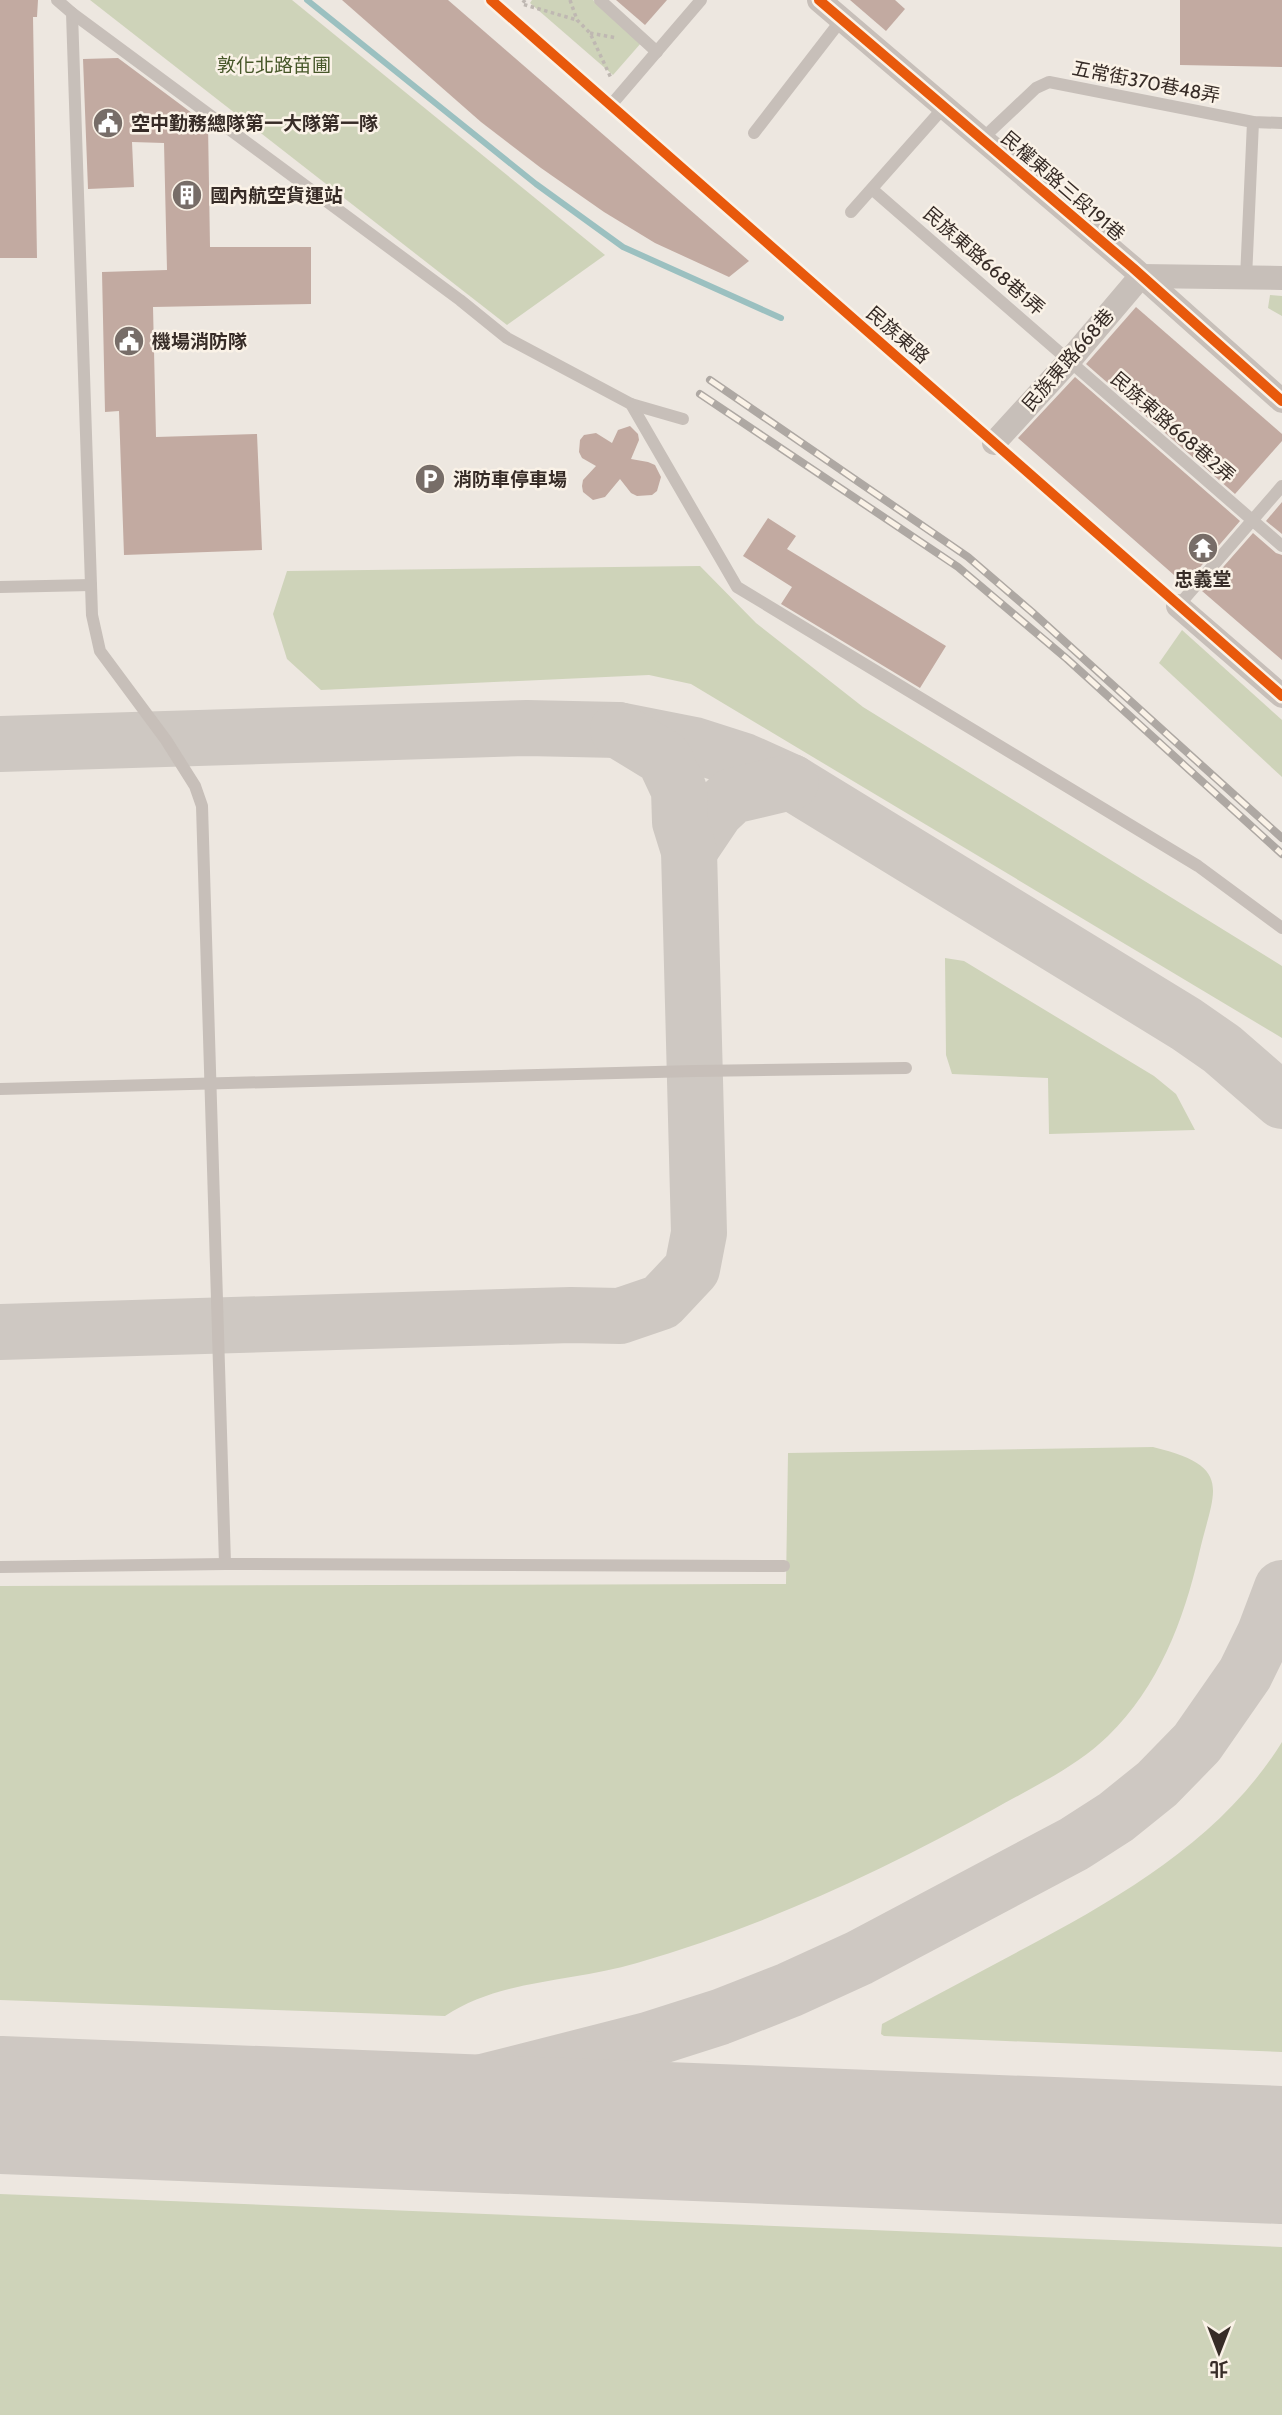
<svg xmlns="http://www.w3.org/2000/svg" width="1282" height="2415" font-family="Cabin,'Noto Sans TC',sans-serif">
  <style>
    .green { fill: #ced3b9 }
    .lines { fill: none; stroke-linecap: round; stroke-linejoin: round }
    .stream { stroke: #9bc0c0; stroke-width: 6 }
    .taxiway { stroke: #cec8c2; stroke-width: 56 }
    .runway { stroke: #cec8c2; stroke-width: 138 }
    .building { fill: #c2aaa1 }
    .path { stroke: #bfb8b2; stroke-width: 3.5; stroke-dasharray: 3.5 3.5; stroke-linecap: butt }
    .service { stroke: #c7bfb9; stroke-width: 12 }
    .minor { stroke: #c7bfb9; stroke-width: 24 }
    .rail-casing { stroke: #aea8a3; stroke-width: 8 }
    .rail { stroke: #faf2e7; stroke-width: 5; stroke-dasharray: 16; stroke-linecap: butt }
    .cycleway-casing { stroke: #faf2e7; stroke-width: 15 }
    .cycleway { stroke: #e8590c; stroke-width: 10 }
    .labels { text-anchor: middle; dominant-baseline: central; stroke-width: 5; stroke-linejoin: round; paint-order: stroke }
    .park-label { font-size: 19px; fill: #465729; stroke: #faf2e7 }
    .street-label { font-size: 19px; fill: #372c27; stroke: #faf2e7 }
    .poi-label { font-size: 19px; font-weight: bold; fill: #372c27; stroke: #faf2e7; text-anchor: start }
  </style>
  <rect width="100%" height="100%" fill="#ede7e0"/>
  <g class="green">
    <path d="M 90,0 L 292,0 L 605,255 L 507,325 Z"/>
    <path d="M 532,0 L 593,0 L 641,43 L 613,75 L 530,3 Z"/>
    <path d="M 1270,295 L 1282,296 L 1282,316 L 1268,308 Z"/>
    <path d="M 700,566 L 756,623 L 863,707 L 1282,966 L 1282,1038 L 691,684 L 649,675 L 321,690 L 287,659 L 273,614 L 287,571 Z"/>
    <path d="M 1182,630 L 1282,720 L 1282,777 L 1159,663 Z"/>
    <path d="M 945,958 L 964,961 L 1154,1076 L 1176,1094 L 1195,1130 L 1049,1134 L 1048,1078 L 952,1074 L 946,1055 Z"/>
    <path d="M 1153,1447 C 1235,1467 1214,1489 1199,1554 C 1184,1620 1158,1688 1108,1736 C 1076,1767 1033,1787 994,1809 C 880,1872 762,1927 637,1963 C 573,1982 501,1979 445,2016 L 0,2000 L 0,1586 L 786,1584 L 788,1453 Z"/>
    <path d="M 1282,1742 L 1282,2052 L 884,2036 L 881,2034 L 882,2024 C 929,1999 976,1974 1023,1949 C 1121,1897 1222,1839 1282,1742 Z"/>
    <path d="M 0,2194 L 1282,2247 L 1282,2415 L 0,2415 Z"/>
  </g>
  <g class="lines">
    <path class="stream" d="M 307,0 L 536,184 L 623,247 L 781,318"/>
    <g class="taxiway">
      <path d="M 0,744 L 527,728 L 618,730 L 694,745 L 744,761 L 791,782 L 1186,1024 L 1222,1049 L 1282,1101"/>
      <path d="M 689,851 L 716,811 L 732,796 L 791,782"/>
      <path d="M 0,1332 L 571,1315 L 620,1316 L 661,1302 L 692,1269 L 699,1233 L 689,851 L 680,822 L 679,790 L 664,758 L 618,730"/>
      <path d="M 0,2102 L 159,2111 L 409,2094 L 475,2084 L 648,2040 L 720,2017 L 789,1990 L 859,1958 L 1074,1844 L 1116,1817 L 1157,1784 L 1197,1743 L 1245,1674 L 1265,1633 L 1282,1588"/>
    </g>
    <path class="runway" d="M 0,2105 L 1282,2155"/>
  </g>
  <g class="building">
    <path d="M 0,0 L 38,0 L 37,17 L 33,17 L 37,258 L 0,258 Z"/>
    <path d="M 342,0 L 448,0 L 749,261 L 729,277 L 655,243 L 604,212 L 541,168 L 481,122 Z"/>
    <path d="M 616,0 L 667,0 L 645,25 Z"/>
    <path d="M 850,0 L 895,0 L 905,9 L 886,31 Z"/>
    <path d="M 1180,0 L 1282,0 L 1282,67 L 1180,65 Z"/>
    <path d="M 118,58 L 208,125 L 210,247 L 311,247 L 311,304 L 153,307 L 156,437 L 257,434 L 262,550 L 124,555 L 119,411 L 105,412 L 102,272 L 167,270 L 164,143 L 132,142 L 134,187 L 88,189 L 83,59 Z"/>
    <path d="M 1136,307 L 1282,434 L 1282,441 L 1235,494 L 1086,364 Z"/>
    <path d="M 1075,377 L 1240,521 L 1189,580 L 1186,577 L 1182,582 L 1018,438 Z"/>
    <path d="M 630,426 L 638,434 L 639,440 L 631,459 L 648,462 L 655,465 L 661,477 L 657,491 L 652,495 L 637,496 L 631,493 L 620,479 L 605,497 L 593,500 L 583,492 L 582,486 L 583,480 L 596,466 L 582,458 L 579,452 L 580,440 L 584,435 L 596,433 L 612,443 L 618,430 Z"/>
    <path d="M 1282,502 L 1282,534 L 1266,521 Z"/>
    <path d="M 768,518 L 796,536 L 787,549 L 946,646 L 920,688 L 781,604 L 792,587 L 743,556 Z"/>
    <path d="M 1253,533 L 1276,553 L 1282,555 L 1282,660 L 1202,591 Z"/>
  </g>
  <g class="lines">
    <g class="path">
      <path d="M 525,0 L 522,4 L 577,20"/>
      <path d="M 570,0 L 577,20 L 590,33 L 611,78"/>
      <path d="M 590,33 L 617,38"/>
    </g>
    <g class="service">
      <path d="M 57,0 L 72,13 L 92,615 L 100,651 L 166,740 L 195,786 L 202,806 L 225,1564"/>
      <path d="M 491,0 L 1178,606 L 1282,486"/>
      <path d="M 600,0 L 657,52"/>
      <path d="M 72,13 L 460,300 L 507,338 L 631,404 L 737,587 L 1198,866 L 1282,928"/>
      <path d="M 611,105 L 701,0"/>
      <path d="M 754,133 L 842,19"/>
      <path d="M 982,139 L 1036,88 L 1049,82 L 1253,122 L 1282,123"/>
      <path d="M 873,190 L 1282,546"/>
      <path d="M 851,212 L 945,106"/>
      <path d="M 1246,278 L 1253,122"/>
      <path d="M 631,404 L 683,419"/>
      <path d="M 0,587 L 91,585"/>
      <path d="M 0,1089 L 695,1071 L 906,1068"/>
      <path d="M 0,1567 L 225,1564 L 784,1566"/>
    </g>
    <g class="minor">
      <path d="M 819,0 L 1133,268 L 1282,401"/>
      <path d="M 994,443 L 1069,361 L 1141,276 L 1282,278"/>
      <path d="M 1178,606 L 1282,696"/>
    </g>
    <g class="rail-casing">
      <g id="rail">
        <path d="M 710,380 L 968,557 L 1032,612 L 1282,838"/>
        <path d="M 700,394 L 958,567 L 1067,659 L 1282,854"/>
      </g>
    </g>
    <use href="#rail" class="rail"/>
    <g class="cycleway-casing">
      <g id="cycleway">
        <path d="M 491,0 L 1282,696"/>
        <path d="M 819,0 L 1133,268 L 1282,401"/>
      </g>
    </g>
    <use href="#cycleway" class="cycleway"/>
  </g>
  <defs>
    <g id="civic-disc" transform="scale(1.575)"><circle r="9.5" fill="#776d68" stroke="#faf2e7"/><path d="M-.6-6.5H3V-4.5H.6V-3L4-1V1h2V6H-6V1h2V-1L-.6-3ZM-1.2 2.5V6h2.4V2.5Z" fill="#fff"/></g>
    <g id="building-disc" transform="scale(1.575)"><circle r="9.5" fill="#776d68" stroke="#faf2e7"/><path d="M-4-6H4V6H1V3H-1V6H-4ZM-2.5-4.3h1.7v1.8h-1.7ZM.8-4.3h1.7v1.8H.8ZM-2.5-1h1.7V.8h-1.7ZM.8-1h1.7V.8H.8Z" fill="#fff"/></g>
    <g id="parking-disc" transform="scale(1.575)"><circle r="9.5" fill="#776d68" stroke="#faf2e7"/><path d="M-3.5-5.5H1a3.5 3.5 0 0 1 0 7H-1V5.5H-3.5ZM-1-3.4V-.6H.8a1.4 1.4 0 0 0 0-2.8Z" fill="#fff"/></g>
    <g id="temple-disc" transform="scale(1.575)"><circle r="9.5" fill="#776d68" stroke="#faf2e7"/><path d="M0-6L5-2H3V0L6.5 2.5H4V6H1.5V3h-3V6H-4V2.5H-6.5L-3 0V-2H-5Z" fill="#fff"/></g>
  </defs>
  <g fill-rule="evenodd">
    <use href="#civic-disc" x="108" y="123"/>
    <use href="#building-disc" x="187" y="195"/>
    <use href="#civic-disc" x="129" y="341"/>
    <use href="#parking-disc" x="430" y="479"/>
    <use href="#temple-disc" x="1203" y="548"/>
  </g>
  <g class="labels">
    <g class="park-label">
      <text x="274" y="65">敦化北路苗圃</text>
    </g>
    <g class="street-label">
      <text transform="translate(1146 82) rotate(11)">五常街370巷48弄</text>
      <text transform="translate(1063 186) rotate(41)">民權東路三段191巷</text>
      <text transform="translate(984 261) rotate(41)">民族東路668巷1弄</text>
      <text transform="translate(898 335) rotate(41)">民族東路</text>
      <text transform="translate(1068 360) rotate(-49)">民族東路668巷</text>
      <text transform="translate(1173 427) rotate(41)">民族東路668巷2弄</text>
    </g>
    <g class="poi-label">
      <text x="131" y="123">空中勤務總隊第一大隊第一隊</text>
      <text x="210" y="195">國內航空貨運站</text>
      <text x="152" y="341">機場消防隊</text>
      <text x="453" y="479">消防車停車場</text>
      <text x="1203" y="579" text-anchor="middle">忠義堂</text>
    </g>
  </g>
  <g transform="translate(1219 2352) rotate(180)" stroke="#faf2e7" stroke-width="5" paint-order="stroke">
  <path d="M0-5L12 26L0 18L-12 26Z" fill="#372c27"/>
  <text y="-10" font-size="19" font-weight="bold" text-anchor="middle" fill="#372c27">北</text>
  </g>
</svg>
